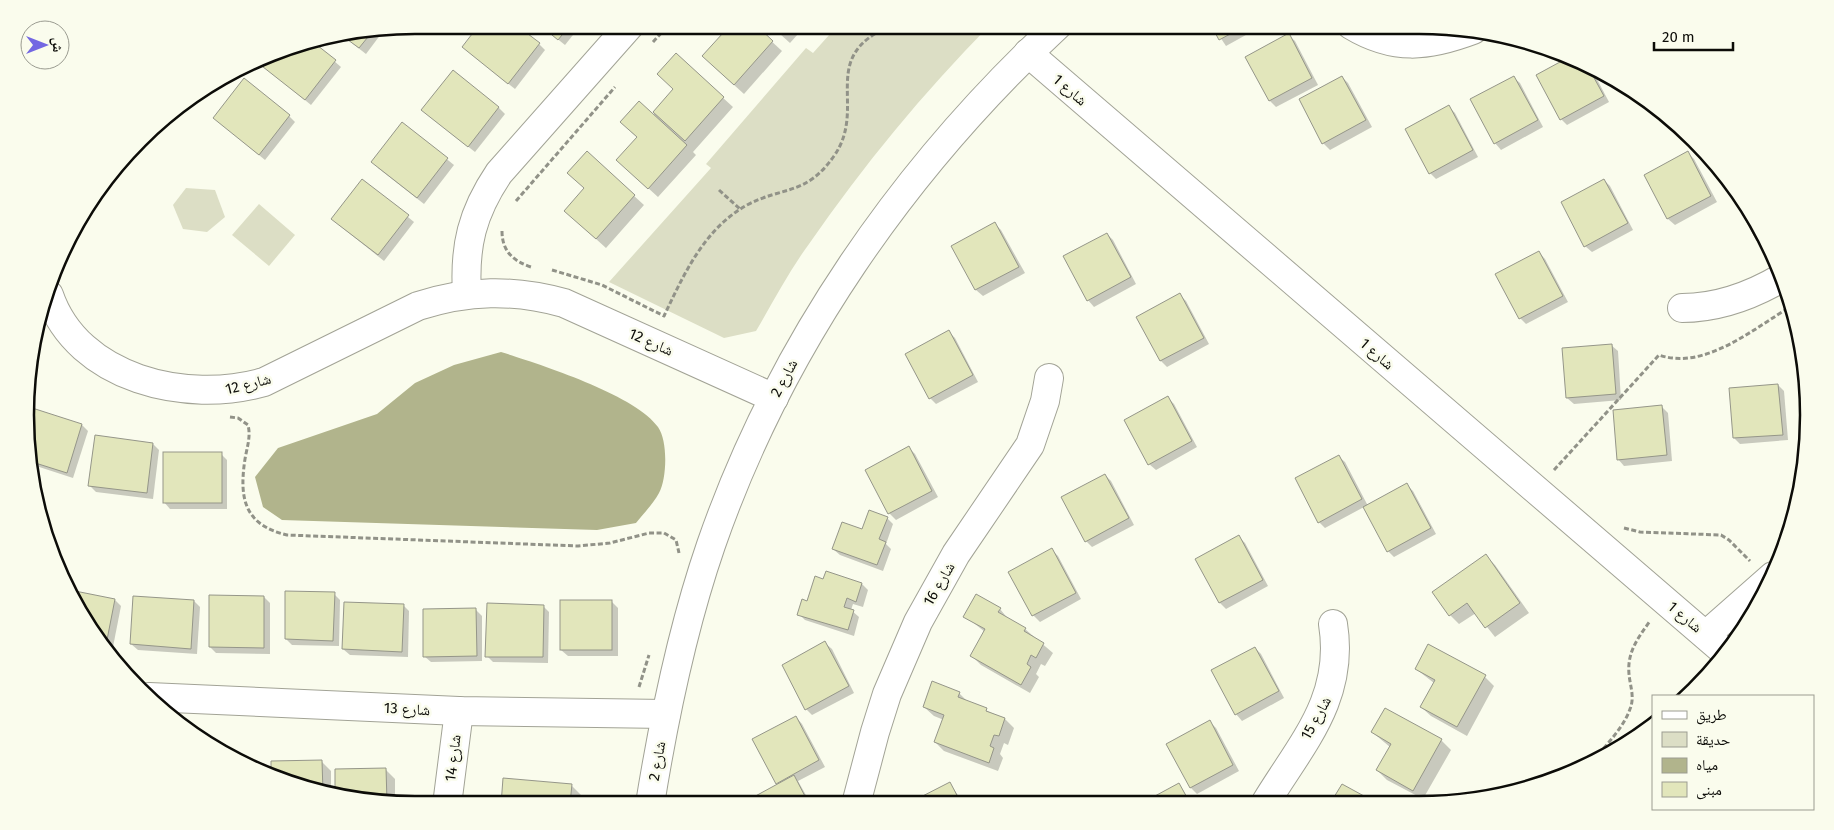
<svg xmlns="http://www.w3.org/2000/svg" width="1834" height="830" font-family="'Fira Sans','Noto Naskh Arabic',sans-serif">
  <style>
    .green { fill: #dcdec5 }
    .water { fill: #b1b48c }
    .shadow { fill: #0003 }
    .building { fill: #e2e6bb; stroke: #959689 }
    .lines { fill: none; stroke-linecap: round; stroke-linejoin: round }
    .street-casing { stroke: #a2a396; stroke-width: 30 }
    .path { stroke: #919288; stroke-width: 3; stroke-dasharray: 5 2.5; stroke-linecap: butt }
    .street { stroke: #fff; stroke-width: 28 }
    .labels { text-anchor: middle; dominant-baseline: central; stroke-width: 5; stroke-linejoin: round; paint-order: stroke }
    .street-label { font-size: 15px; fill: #0c0c08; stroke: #fafced }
    .rim { fill: none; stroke: #0c0c08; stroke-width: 2.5 }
  </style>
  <rect width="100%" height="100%" fill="#fafced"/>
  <g class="green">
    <path d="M 838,25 L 990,25 C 923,93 863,166 809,244 C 789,271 773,302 756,331 L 724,338 L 609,282 L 711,168 L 706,164 L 806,48 L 813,53 Z"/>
    <path d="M 186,188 L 215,190 L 225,217 L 207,232 L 183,229 L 173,205 Z"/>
    <path d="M 259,204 L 295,235 L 269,266 L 232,235 Z"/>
  </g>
  <path class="water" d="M 501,352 C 539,364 636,395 658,427 C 668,441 667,478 659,493 C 653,504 643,514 636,523 L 597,530 L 282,520 L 263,507 L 255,477 L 278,448 L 377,414 L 415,383 L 454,365 Z"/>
  <g class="shadow">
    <path d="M 540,25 L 581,25 L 565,45 Z"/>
    <path d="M 754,25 L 782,51 L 744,94 L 713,66 Z"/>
    <path d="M 770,25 L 806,25 L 790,43 Z"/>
    <path d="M 1212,25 L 1264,25 L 1226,46 Z"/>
    <path d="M 384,30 L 366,54 L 344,37 Z"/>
    <path d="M 1288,35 L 1295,41 L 1318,85 L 1276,107 L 1270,101 Z"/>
    <path d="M 312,42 L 341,67 L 311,105 L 260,63 L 265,57 L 289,46 Z"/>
    <path d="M 539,44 L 545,50 L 515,89 L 470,53 Z"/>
    <path d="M 676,55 L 733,107 L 693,152 L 696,155 L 658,197 L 627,169 L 638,138 L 631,132 L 653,115 L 675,90 Z"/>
    <path d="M 1572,57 L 1590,66 L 1609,102 L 1567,125 L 1561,119 Z"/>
    <path d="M 1342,77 L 1348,83 L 1372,127 L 1330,150 L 1323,143 L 1300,100 Z"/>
    <path d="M 1513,77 L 1520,83 L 1543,127 L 1501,150 L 1495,143 Z"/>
    <path d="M 498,107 L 505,114 L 475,152 L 429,116 Z"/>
    <path d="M 1449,107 L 1455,113 L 1478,157 L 1436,179 L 1430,173 Z"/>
    <path d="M 289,116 L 295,122 L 265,160 L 214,118 Z"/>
    <path d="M 402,123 L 454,165 L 424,204 L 378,168 Z"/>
    <path d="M 587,153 L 644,205 L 606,248 L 575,220 L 586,188 Z"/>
    <path d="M 1688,153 L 1694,159 L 1717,202 L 1675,225 L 1668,219 L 1646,175 Z"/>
    <path d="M 363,180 L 414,222 L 384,261 L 339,225 Z"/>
    <path d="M 1604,180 L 1610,186 L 1633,230 L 1592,252 L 1585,246 L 1562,203 Z"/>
    <path d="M 1740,194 L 1768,244 L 1765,246 L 1758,240 L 1735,196 Z"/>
    <path d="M 995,224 L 1001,230 L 1025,273 L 983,296 L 976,290 L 953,246 Z"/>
    <path d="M 1107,234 L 1113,240 L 1136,284 L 1094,307 L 1088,300 Z"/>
    <path d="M 1539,252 L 1545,259 L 1568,302 L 1526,324 L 1520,318 Z"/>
    <path d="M 1180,295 L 1186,301 L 1209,344 L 1167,367 L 1161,361 L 1138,318 Z"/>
    <path d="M 1797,330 L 1801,339 L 1806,384 L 1801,379 Z"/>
    <path d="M 949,332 L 955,338 L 978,382 L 936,404 L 930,398 Z"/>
    <path d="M 1611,345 L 1618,351 L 1621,400 L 1574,404 L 1567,398 Z"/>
    <path d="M 1778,385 L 1784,391 L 1788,440 L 1740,444 L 1734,438 Z"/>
    <path d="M 1168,398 L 1174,404 L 1197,447 L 1156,470 L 1149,464 Z"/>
    <path d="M 1662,407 L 1668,413 L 1672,461 L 1624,466 L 1618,459 Z"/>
    <path d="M 27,408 L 82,425 L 88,431 L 73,478 L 30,464 L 25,415 Z"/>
    <path d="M 153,444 L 159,450 L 153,499 L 96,492 L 90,486 Z"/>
    <path d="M 909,448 L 915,454 L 938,497 L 896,520 L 890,514 L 867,470 Z"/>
    <path d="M 221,454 L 227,460 L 227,509 L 170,509 L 164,502 Z"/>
    <path d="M 1338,456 L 1345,462 L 1368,506 L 1407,485 L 1413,491 L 1436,534 L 1394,557 L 1388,551 L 1364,507 L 1325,528 L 1319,522 Z"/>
    <path d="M 1105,475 L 1111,481 L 1134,525 L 1092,547 L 1086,541 Z"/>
    <path d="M 887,518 L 893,524 L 886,544 L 891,549 L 883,571 L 840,555 L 833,549 Z"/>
    <path d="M 1239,537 L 1245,543 L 1268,586 L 1226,609 L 1220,603 L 1197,559 Z"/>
    <path d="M 1052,550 L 1058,556 L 1081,599 L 1040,622 L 1033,615 L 1010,572 Z"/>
    <path d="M 1486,556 L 1495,565 L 1529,613 L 1495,637 L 1476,613 L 1459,624 L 1450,615 Z"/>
    <path d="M 827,573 L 862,584 L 868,590 L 863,607 L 853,604 L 851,610 L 859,617 L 854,636 L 805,620 L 799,614 L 824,581 Z"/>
    <path d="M 70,591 L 115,600 L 121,606 L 112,652 L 77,610 Z"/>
    <path d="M 334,594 L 340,600 L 339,646 L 292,645 L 286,639 Z"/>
    <path d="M 264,597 L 270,603 L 270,654 L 216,653 L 210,647 Z"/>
    <path d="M 194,601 L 200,607 L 197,654 L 138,650 L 131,644 Z"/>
    <path d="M 612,602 L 618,608 L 618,656 L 568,656 L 561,650 Z"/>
    <path d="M 403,605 L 409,611 L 408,657 L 350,655 L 343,649 Z"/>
    <path d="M 543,606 L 549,612 L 548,663 L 493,662 L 487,656 Z"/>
    <path d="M 475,609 L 482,616 L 482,661 L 431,662 L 424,656 Z"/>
    <path d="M 1000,609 L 1009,620 L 1025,629 L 1053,653 L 1045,666 L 1041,664 L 1036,674 L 1039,677 L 1030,693 L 981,665 L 972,656 L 985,632 L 965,616 Z"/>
    <path d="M 825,643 L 832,649 L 854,693 L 812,715 L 806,709 Z"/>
    <path d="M 1255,648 L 1261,654 L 1284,698 L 1242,721 L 1236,714 Z"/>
    <path d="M 1416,669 L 1485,677 L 1494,686 L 1467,736 L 1431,716 L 1421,707 L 1434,683 Z"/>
    <path d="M 959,693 L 968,702 L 1005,719 L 1014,728 L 1008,745 L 1004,743 L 1000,754 L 1003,758 L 998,771 L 944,751 L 935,742 L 944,720 L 934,716 L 924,707 Z"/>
    <path d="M 796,717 L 802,724 L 825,767 L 798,781 L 811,804 L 754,804 L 778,785 L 777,783 Z"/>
    <path d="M 1209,721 L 1216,728 L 1239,771 L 1197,794 L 1191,788 Z"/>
    <path d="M 1372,732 L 1441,740 L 1451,750 L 1423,799 L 1387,780 L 1377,770 L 1390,747 Z"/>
    <path d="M 321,761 L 331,771 L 331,795 L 272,777 Z"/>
    <path d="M 246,763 L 258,763 L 267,772 L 267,776 Z"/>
    <path d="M 385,769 L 395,779 L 395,803 L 336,797 L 336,770 Z"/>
    <path d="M 950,783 L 963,803 L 912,803 Z"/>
    <path d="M 1179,784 L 1191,803 L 1144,803 Z"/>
    <path d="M 571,785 L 581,795 L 580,804 L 502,805 Z"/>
  </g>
  <g class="building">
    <path d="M 479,25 L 516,25 L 540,43 L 508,84 L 462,47 Z"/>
    <path d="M 540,25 L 570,25 L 558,40 Z"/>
    <path d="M 713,25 L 756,25 L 773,41 L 734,85 L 702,56 L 723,33 Z"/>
    <path d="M 769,25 L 788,25 L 780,34 Z"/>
    <path d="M 1211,25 L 1247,25 L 1219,40 Z"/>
    <path d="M 372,32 L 359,48 L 344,37 Z"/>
    <path d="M 1289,33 L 1312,78 L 1269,101 L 1245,57 Z"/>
    <path d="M 313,42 L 336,60 L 305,100 L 258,63 L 262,58 L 289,46 Z"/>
    <path d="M 676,53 L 724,97 L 685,141 L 653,112 L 673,89 L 657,74 Z"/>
    <path d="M 1571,56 L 1587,65 L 1604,96 L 1560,120 L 1536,75 Z"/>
    <path d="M 453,70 L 499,107 L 468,147 L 421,110 Z"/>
    <path d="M 1342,76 L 1366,120 L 1322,144 L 1299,99 Z"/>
    <path d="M 1514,76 L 1538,120 L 1494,144 L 1470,99 Z"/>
    <path d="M 244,78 L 290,115 L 259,155 L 213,118 Z"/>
    <path d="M 639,101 L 687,145 L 648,189 L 616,160 L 637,137 L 620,122 Z"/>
    <path d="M 1449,105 L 1473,150 L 1429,174 L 1405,129 Z"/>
    <path d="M 402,122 L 448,158 L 417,198 L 371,162 Z"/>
    <path d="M 587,151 L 635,195 L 596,239 L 564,211 L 584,188 L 567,173 Z"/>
    <path d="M 1688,151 L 1711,196 L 1667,219 L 1644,175 Z"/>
    <path d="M 362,179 L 409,215 L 378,255 L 331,219 Z"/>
    <path d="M 1604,179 L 1628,223 L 1584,247 L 1561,202 Z"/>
    <path d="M 1739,193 L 1764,237 L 1757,241 L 1733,196 Z"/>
    <path d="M 995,222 L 1019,267 L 975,290 L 951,246 Z"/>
    <path d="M 1107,233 L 1131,277 L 1087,301 L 1063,256 Z"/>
    <path d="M 1539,251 L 1563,296 L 1519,319 L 1495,274 Z"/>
    <path d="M 1180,293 L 1204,338 L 1160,361 L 1136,317 Z"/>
    <path d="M 1796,329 L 1798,329 L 1801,339 L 1805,379 L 1799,379 Z"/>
    <path d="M 949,330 L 973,375 L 929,399 L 905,354 Z"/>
    <path d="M 1612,344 L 1616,394 L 1566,398 L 1562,348 Z"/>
    <path d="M 1778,384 L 1783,435 L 1733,438 L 1729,388 Z"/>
    <path d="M 1168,396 L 1192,441 L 1148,465 L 1124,420 Z"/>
    <path d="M 1662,405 L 1667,455 L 1617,460 L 1613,410 Z"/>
    <path d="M 26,406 L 82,424 L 67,473 L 29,461 Z"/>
    <path d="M 95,435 L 153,443 L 147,493 L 88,486 Z"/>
    <path d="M 909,446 L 932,491 L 888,514 L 865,470 Z"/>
    <rect x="163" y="452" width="59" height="51"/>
    <path d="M 1339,455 L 1362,499 L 1318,523 L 1295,478 Z"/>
    <path d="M 1105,474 L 1129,518 L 1085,542 L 1061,497 Z"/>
    <path d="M 1407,483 L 1431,528 L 1387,552 L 1363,507 Z"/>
    <path d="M 869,510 L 888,517 L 879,539 L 886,542 L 877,565 L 832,549 L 842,522 L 862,529 Z"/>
    <path d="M 1239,535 L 1263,580 L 1219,603 L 1195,559 Z"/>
    <path d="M 1052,548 L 1076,593 L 1032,616 L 1008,572 Z"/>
    <path d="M 1486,554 L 1520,603 L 1485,628 L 1467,603 L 1449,616 L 1432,592 Z"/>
    <path d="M 826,571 L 862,583 L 856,602 L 847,598 L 844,607 L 854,610 L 848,630 L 797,615 L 802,599 L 807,601 L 815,576 L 823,579 Z"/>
    <path d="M 70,590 L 115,599 L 106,645 L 77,610 Z"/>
    <path d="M 285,591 L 335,592 L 333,641 L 285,639 Z"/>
    <path d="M 976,594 L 1001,608 L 998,612 L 1026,628 L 1024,631 L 1044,643 L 1036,658 L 1031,655 L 1027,664 L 1031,667 L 1021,685 L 970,656 L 985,629 L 963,617 Z"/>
    <path d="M 209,595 L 264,596 L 264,648 L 209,647 Z"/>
    <path d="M 133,596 L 194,600 L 191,649 L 130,644 Z"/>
    <rect x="560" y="600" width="52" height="50"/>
    <path d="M 344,602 L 404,604 L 402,652 L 342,649 Z"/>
    <path d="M 487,603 L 544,605 L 543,657 L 485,657 Z"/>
    <path d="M 476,608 L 477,656 L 423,657 L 423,609 Z"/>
    <path d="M 825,641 L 849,686 L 805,710 L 782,665 Z"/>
    <path d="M 1428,644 L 1486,675 L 1457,727 L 1420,707 L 1435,680 L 1415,669 Z"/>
    <path d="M 1255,647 L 1279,691 L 1235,715 L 1211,670 Z"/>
    <path d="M 932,681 L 960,692 L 958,697 L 987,708 L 986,711 L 1005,718 L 999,736 L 994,735 L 990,746 L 994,748 L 989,763 L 934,742 L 944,715 L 923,707 Z"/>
    <path d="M 1385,708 L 1442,739 L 1413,791 L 1376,770 L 1391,744 L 1371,732 Z"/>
    <path d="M 796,716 L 819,760 L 776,784 L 752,739 Z"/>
    <path d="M 1210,720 L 1233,765 L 1190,788 L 1166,744 Z"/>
    <path d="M 322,760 L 323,793 L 271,777 L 271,761 Z"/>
    <path d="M 386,768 L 387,802 L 335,796 L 335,769 Z"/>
    <path d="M 794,775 L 809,804 L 753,804 L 750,799 Z"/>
    <path d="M 503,778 L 572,784 L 570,804 L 501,805 Z"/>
    <path d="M 950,782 L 961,803 L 909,803 Z"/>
    <path d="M 1179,783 L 1190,803 L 1142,803 Z"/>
    <path d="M 1342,784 L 1375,802 L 1331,802 Z"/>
  </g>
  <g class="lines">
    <g class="street-casing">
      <g id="street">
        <path d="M 1351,25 C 1394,51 1428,47 1473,30"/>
        <path d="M 1028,53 L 1727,654"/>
        <path d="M 467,294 C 464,246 472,213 499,173 L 630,25"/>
        <path d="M 49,295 C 78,380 187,404 264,382 L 418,306 C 468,290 513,289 564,303 L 774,398"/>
        <path d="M 1682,308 C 1719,308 1751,296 1783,277"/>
        <path d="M 1706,635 L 1773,576"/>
        <path d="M 149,697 L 459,711 L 666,714"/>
        <path d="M 1266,802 C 1302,743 1345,698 1333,624"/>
        <path d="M 650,804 C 664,717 682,629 711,545 C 780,346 904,168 1058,25"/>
        <path d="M 856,804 L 875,732 L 887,694 L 918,622 L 956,554 L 1030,445 L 1045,401 L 1049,378"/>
        <path d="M 447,805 L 459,711"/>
      </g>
    </g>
    <g class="path">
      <path d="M 653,42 L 664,30 L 659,25"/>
      <path d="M 719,190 L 740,209"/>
      <path d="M 516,201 L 615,87"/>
      <path d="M 502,231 C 502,251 513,261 531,267"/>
      <path d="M 552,270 L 602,285 L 664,316 C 684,274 704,229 747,205 C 783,186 806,196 834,156 C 869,106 815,56 893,25"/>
      <path d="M 230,417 L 238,418 L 248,425 C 251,437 247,447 245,459 C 239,498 244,525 287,535 L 578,546 L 610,543 L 649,533 L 664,533 L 676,540 L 679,553"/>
      <path d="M 1554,470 L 1659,355 C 1705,371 1754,328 1792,306"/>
      <path d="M 1624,528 L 1640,532 L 1721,535 L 1729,540 L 1750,561"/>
      <path d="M 639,687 L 649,655"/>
      <path d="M 1594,760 C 1606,745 1624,727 1630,709 C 1635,697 1630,686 1629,674 C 1627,652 1638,638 1650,621"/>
    </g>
    <use href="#street" class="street"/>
  </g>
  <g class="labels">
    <g class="street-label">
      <text transform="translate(1070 90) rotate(41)">شارع 1</text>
      <text transform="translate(651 342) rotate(24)">شارع 12</text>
      <text transform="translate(1377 354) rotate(41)">شارع 1</text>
      <text transform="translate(784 378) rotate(-62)">شارع 2</text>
      <text transform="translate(248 384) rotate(-14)">شارع 12</text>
      <text transform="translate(939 584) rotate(-60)">شارع 16</text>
      <text transform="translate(1685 617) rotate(40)">شارع 1</text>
      <text transform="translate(407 709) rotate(3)">شارع 13</text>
      <text transform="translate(1316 718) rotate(-61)">شارع 15</text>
      <text transform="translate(453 758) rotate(-83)">شارع 14</text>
      <text transform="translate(657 761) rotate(-80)">شارع 2</text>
    </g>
  </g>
  <path d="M0 0H1834V830H0ZM415 34H1419A381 381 0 0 1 1800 415V415A381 381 0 0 1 1419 796H415A381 381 0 0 1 34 415V415A381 381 0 0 1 415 34Z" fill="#fafced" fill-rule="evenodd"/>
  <path class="rim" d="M415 34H1419A381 381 0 0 1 1800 415V415A381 381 0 0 1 1419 796H415A381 381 0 0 1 34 415V415A381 381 0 0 1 415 34Z"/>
  <rect x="1652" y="695" width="162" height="115" fill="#fafced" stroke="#9b9c91"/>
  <rect x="1662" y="711" width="25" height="8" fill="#ffffff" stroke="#9b9c91"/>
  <text x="1696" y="720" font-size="15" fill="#0c0c08">طريق</text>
  <rect x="1662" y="732" width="25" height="15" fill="#dcdec5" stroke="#9b9c91"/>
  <text x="1696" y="745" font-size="15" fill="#0c0c08">حديقة</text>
  <rect x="1662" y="758" width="25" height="15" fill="#b1b48c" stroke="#9b9c91"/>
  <text x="1696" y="770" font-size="15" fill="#0c0c08">مياه</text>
  <rect x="1662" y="782" width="25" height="15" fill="#e2e6bb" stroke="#9b9c91"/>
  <text x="1696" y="795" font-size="15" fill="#0c0c08">مبنى</text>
  <g transform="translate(45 45) rotate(90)"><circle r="24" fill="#fafced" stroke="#9b9c91"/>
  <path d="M0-4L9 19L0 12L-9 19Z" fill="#7367e2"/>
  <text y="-8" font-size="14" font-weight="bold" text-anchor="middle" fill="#0c0c08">ش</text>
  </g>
  <path d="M1654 42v8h79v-8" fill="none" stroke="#0c0c08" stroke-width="2.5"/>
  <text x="1662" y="42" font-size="15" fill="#0c0c08" stroke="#fafced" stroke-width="4" paint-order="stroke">20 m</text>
</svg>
